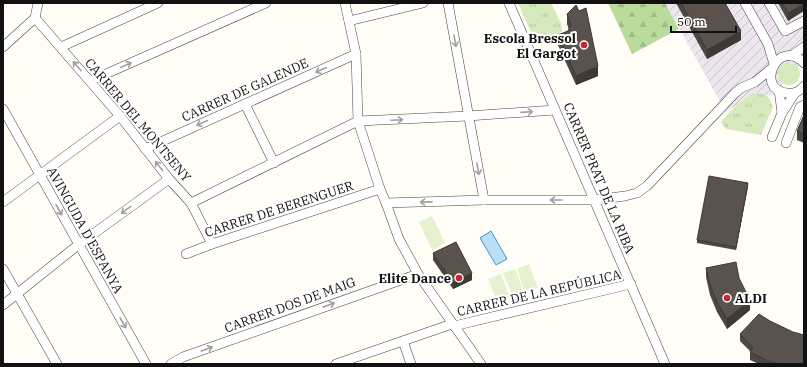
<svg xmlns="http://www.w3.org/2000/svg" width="807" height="367" font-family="'IBM Plex Serif',serif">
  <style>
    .industrial { fill: url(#industrial-furrows) }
    .grass { fill: #d5ebbd }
    .forest { fill: url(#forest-firs) }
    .park { fill: url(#park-tufts) }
    .pitch { fill: #e6f2cf }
    .water { fill: #b9e0f7; stroke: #3f96cf }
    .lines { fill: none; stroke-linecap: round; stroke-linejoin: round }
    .minor-casing { stroke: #444; stroke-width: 10 }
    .minor { stroke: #fff; stroke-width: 9 }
    .wall { fill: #4d4742 }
    .shaded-wall { fill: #3f3936 }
    .building { fill: #5a524d; stroke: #3f3936 }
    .oneway { stroke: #a0a0a0 }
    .poi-dot { fill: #c4262e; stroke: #fff; stroke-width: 1.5 }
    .labels { text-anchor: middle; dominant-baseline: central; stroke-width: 4; stroke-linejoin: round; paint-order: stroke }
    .poi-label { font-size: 13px; font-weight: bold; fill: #111; stroke: #fff; text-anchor: end }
    .street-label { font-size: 13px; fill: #111; stroke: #fff }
  </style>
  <defs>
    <pattern id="industrial-furrows" width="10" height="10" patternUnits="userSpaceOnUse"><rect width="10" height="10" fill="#eee6ef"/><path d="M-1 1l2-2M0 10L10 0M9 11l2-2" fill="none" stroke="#cbc4cc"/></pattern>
    <pattern id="forest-firs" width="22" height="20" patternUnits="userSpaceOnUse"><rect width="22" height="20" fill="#b9dc9c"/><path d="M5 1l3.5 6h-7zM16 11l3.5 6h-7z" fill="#9ebc85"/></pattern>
    <pattern id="park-tufts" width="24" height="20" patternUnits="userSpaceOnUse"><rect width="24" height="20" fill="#d5ebbd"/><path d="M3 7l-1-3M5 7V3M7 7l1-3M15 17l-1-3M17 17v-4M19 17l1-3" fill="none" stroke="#b6c8a1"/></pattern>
  </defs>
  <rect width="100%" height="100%" fill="#fffdf5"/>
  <path class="industrial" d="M 665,3 L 804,3 L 804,60 L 773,96 L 753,93 L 726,112 Z"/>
  <circle class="grass" cx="789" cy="74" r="11"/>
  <path class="forest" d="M 608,3 L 665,3 L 679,29 L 632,54 Z"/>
  <g class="park">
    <path d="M 518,3 L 551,3 L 561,23 L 562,31 L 559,36 L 535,41 Z"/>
    <path d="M 753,93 C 766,93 769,95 773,107 L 761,135 L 726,129 L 721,122 L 736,105 Z"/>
  </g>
  <g class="pitch">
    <path d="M 432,216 L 445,243 L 432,250 L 419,222 Z"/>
    <path d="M 529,264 L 538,288 L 525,292 L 517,269 Z"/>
    <path d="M 515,269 L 524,293 L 513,297 L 503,273 Z"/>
    <path d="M 501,274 L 510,298 L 498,303 L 488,279 Z"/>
  </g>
  <path class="water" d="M 491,231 L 507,259 L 496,265 L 480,238 Z"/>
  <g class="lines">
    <g class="minor-casing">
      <g id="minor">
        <path d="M 345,3 L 356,54 L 358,121 L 380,189 L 386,203 L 399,239 L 418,274 L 481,364"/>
        <path d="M 448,3 L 484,200"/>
        <path d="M 509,3 L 665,364"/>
        <path d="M 745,3 L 768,44 L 774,64"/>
        <path d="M 769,3 L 785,31 L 804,21"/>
        <path d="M 35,18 L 120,116 L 169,179 L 191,203 L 212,244"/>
        <path d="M 349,21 L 423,3"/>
        <path d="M 3,47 L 35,18 L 38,3"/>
        <path d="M 61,47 L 158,3"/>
        <path d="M 791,56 L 804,47"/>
        <path d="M 804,63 C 778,36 754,90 787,93 C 794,94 800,91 804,86"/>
        <path d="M 90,81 L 266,3"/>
        <path d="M 779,90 L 782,113"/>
        <path d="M 245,104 L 274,163"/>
        <path d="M 3,109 L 146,364"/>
        <path d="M 772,137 L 782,113 L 795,93"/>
        <path d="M 786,143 L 800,107 L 804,105"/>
        <path d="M 145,149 L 356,54"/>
        <path d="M 3,202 L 120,116"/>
        <path d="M 191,203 L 358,121 L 468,116 L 555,110"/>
        <path d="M 386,203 L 484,200 L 595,200 L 625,196 L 637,193 L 647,186 L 735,93 L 741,88 L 755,82 L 771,69"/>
        <path d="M 186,254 L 212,244 L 380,189"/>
        <path d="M 3,269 L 57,364"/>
        <path d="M 3,305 L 78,245 L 169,179"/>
        <path d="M 454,326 L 631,284"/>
        <path d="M 403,341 L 411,364"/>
        <path d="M 171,364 L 183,357 L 418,274"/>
        <path d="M 336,364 L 452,324"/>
      </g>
    </g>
    <use href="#minor" class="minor"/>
  </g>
  <g class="wall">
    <path d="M 676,3 L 725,3 L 741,40 L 707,59 Z"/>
    <path d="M 778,3 L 804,3 L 788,21 Z"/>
    <path d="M 567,14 L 598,76 L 576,85 L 558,45 L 558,35 L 568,31 L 569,30 L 567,24 Z"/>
    <path d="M 804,115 L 804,143 L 797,140 L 797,131 Z"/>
    <path d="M 748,186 L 736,250 L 697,243 L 697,240 Z"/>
    <path d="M 433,253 L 472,280 L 453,289 L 433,260 Z"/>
    <path d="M 706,268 L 739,278 L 750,310 L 727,329 L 717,312 L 710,295 L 706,277 Z"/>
    <path d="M 740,334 L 804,364 L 759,364 L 750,360 L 750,351 L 740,341 Z"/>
  </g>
  <g class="shaded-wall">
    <path d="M 804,4 L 804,11 L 788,21 L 788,13 Z"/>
    <path d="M 741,31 L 741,40 L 707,59 L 707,50 Z"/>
    <path d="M 598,66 L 598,76 L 576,85 L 576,76 Z"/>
    <path d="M 748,183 L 748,186 L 736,250 L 736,247 Z"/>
    <path d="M 472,273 L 472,280 L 453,289 L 453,283 Z"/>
    <path d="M 750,300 L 750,310 L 727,329 L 727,319 Z"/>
  </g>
  <g class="building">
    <path d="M 681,3 L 725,3 L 741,31 L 707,50 Z"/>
    <path d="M 782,3 L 804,3 L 804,4 L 788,13 Z"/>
    <path d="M 576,5 L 579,11 L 586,8 L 598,66 L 576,76 L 558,35 L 568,31 L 571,25 L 567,14 Z"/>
    <path d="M 804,115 L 804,134 L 797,131 Z"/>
    <path d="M 709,176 L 748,183 L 736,247 L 697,240 Z"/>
    <path d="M 456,242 L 472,273 L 453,283 L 433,253 Z"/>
    <path d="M 736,262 L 739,278 L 750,300 L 727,319 L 717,302 L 710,285 L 706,268 Z"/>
    <path d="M 759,314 L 770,321 L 793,332 L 804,335 L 804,364 L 779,364 L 768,361 L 750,352 L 753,347 L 740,334 Z"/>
  </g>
  <defs><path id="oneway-shaft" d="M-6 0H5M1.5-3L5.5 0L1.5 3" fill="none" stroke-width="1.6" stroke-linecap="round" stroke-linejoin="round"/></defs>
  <g class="oneway">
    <use href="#oneway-shaft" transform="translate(455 41) rotate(80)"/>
    <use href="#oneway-shaft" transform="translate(126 65) rotate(-24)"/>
    <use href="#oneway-shaft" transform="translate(77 66) rotate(-131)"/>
    <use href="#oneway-shaft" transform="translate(321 70) rotate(156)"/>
    <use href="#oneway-shaft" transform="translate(527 112) rotate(-4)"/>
    <use href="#oneway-shaft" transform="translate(397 120) rotate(-3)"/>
    <use href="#oneway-shaft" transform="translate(202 123) rotate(156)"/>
    <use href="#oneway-shaft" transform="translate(159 166) rotate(-129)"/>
    <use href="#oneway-shaft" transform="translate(478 169) rotate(79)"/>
    <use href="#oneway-shaft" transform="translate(556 200) rotate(180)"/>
    <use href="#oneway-shaft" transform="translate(426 202) rotate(179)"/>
    <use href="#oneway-shaft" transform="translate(59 210) rotate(61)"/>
    <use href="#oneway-shaft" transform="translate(126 210) rotate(144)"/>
    <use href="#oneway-shaft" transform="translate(329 305) rotate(-20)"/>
    <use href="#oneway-shaft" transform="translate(123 323) rotate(61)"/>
    <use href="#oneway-shaft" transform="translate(207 349) rotate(-20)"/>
  </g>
  <g class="poi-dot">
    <circle cx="584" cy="45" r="4"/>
    <circle cx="459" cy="278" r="4"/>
    <circle cx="727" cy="298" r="4"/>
  </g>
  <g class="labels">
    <g class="poi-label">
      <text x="576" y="38">Escola Bressol<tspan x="576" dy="15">El Gargot</tspan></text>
      <text x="451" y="278">Elite Dance</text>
      <text x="735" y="298" text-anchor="start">ALDI</text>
    </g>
    <g class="street-label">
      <text transform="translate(245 90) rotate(-24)">CARRER DE GALENDE</text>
      <text transform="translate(138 120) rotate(50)">CARRER DEL MONTSENY</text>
      <text transform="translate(599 178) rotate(67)">CARRER PRAT DE LA RIBA</text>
      <text transform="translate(279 209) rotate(-18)">CARRER DE BERENGUER</text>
      <text transform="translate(85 230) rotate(61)">AVINGUDA D'ESPANYA</text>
      <text transform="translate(539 293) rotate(-13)">CARRER DE LA REPÚBLICA</text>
      <text transform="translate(290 305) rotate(-20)">CARRER DOS DE MAIG</text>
    </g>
  </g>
  <rect width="807" height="367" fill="none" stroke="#111111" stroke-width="8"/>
  <path d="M671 26v6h65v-6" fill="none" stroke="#111111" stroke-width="2"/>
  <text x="677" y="26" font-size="12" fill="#111111" stroke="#ffffff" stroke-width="3" paint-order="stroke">50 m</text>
</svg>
